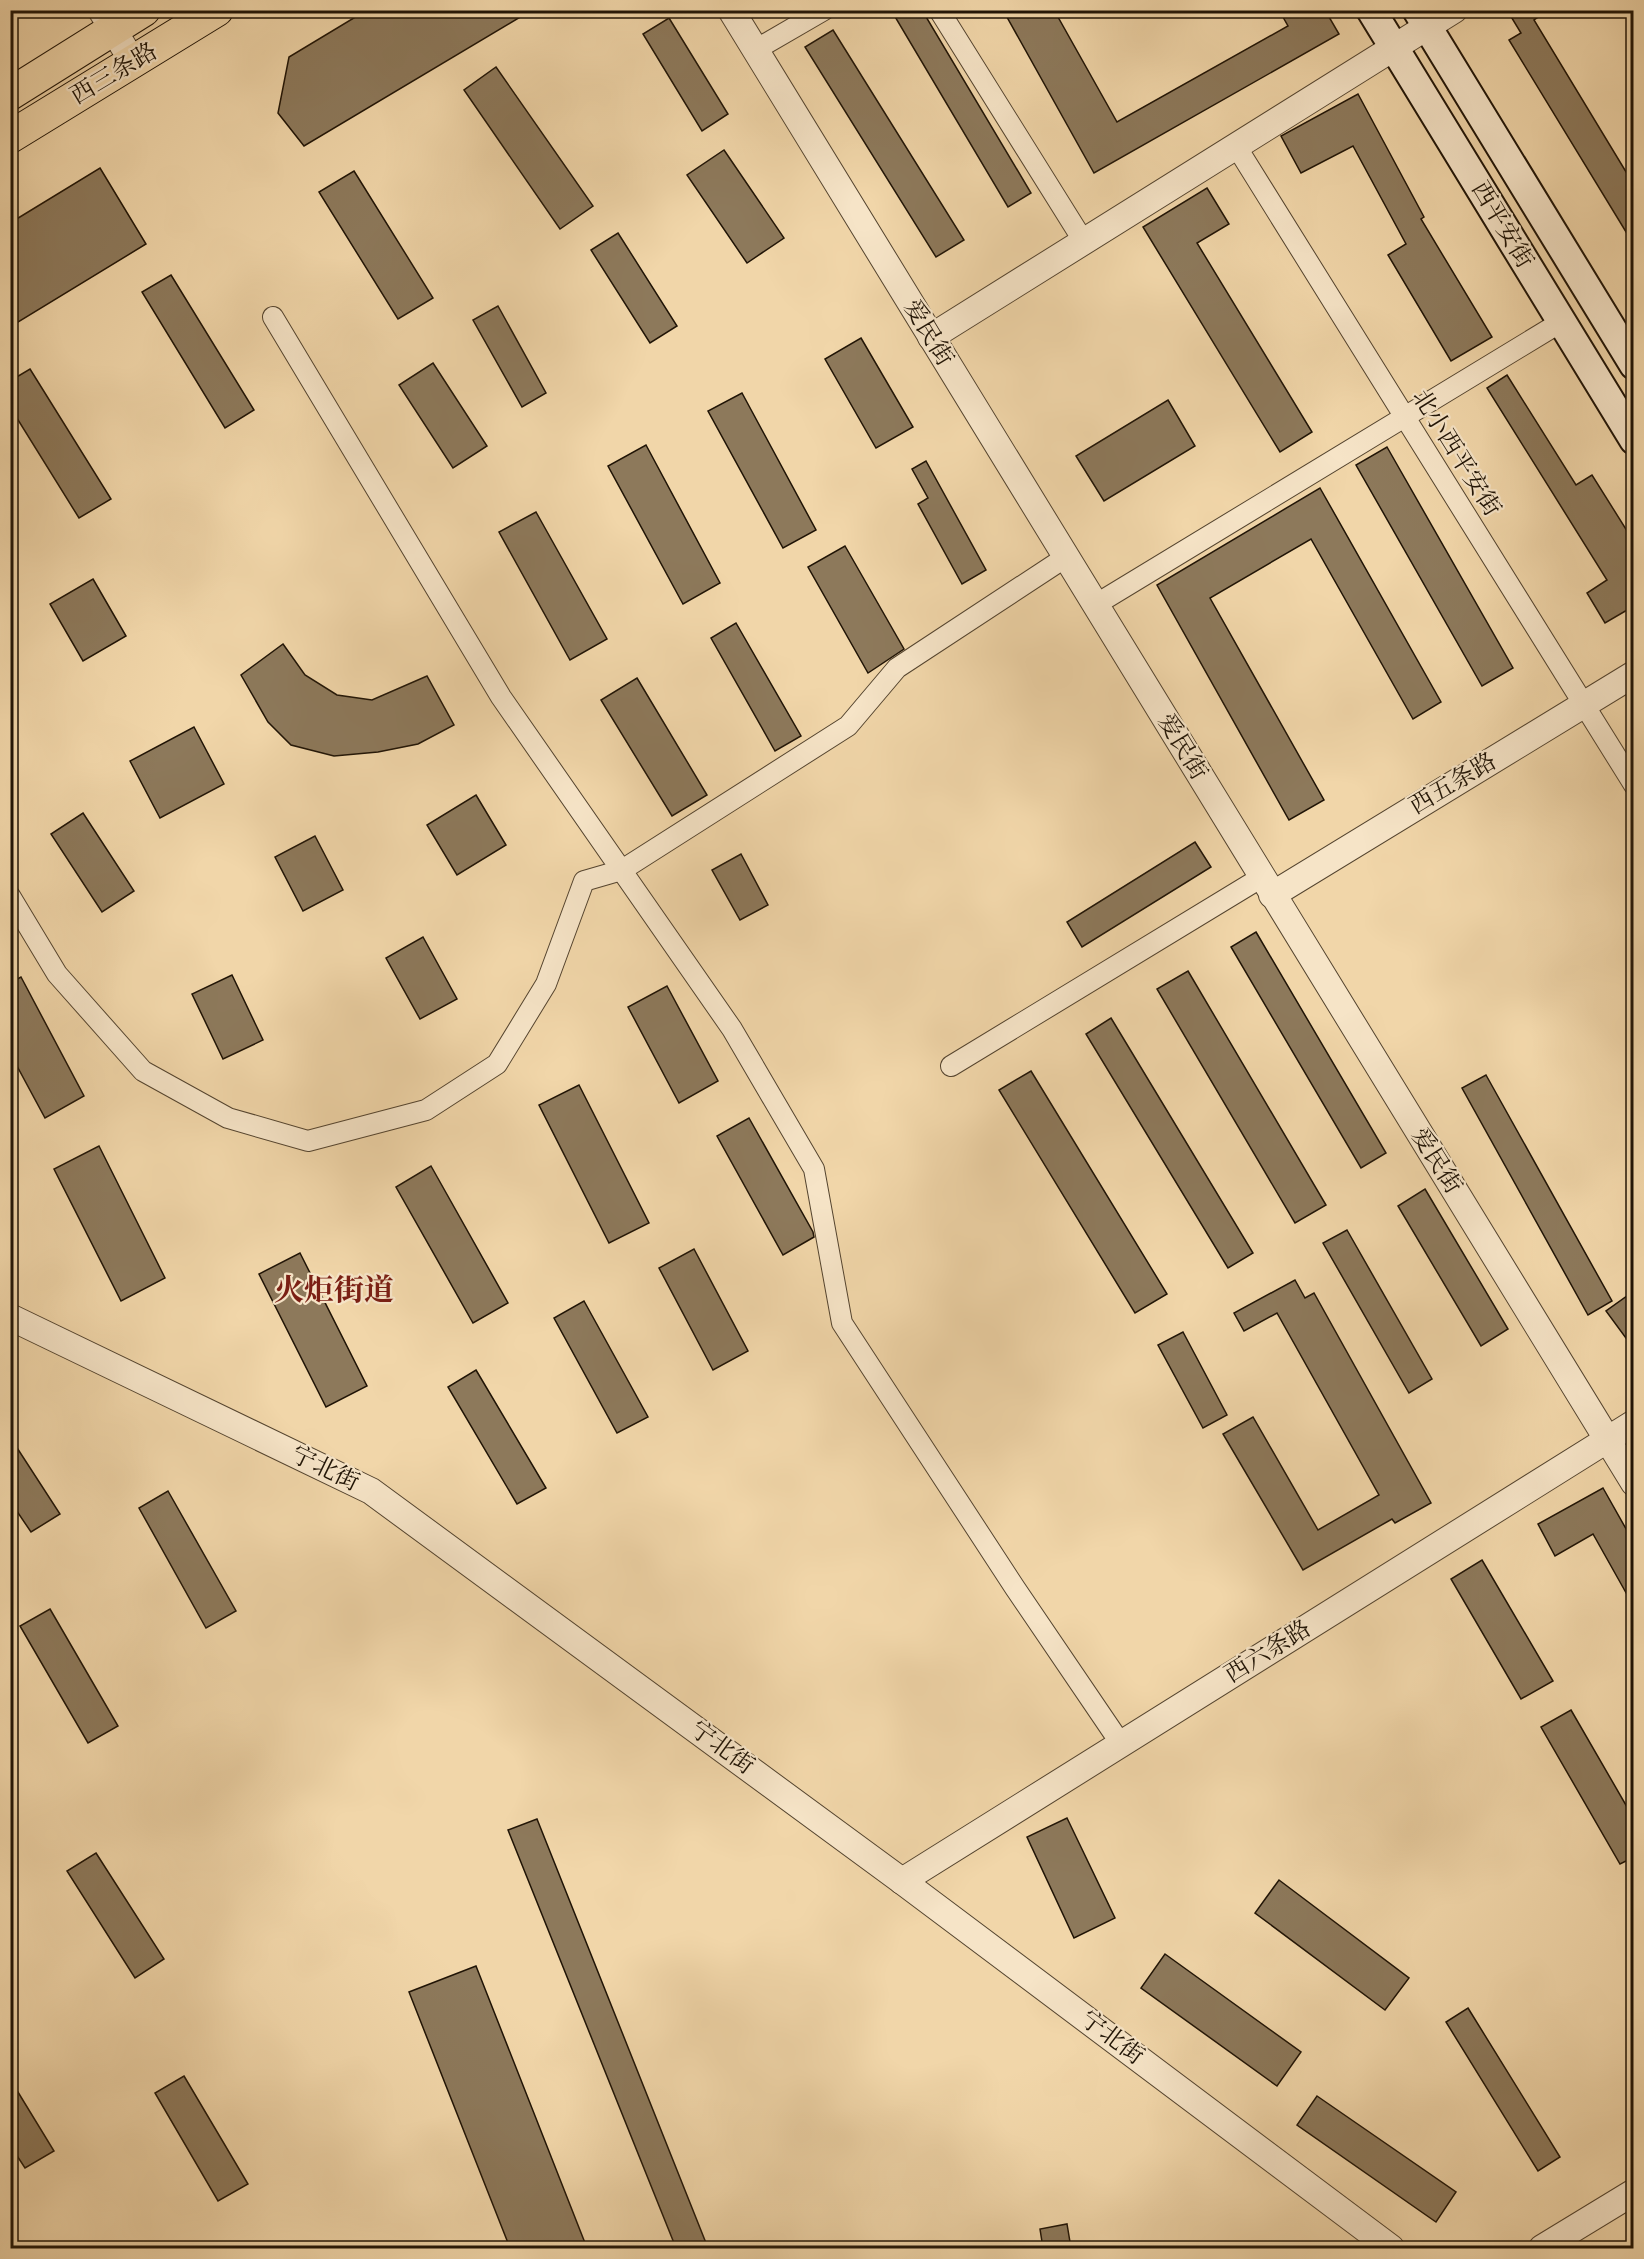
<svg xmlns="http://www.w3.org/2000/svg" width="1644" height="2259" font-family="'Libre Bodoni','Noto Serif SC',serif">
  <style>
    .building { fill: #8d795b; stroke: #201406; stroke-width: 1.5 }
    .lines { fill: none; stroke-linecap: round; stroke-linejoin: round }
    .minor-casing { stroke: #54442f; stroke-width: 22 }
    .tertiary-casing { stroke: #54442f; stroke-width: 28 }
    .secondary-casing { stroke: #201406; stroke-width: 32 }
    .primary-casing { stroke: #201406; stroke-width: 34 }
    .minor { stroke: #f6e4c7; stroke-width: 20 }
    .tertiary { stroke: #f6e4c7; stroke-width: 26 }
    .secondary { stroke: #f6e4c7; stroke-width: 28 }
    .primary { stroke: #f1d6a9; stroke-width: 32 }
    .labels { text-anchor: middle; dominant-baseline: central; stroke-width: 4.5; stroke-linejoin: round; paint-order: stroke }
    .street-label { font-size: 24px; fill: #201406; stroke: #f6e4c7 }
    .district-label { font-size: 30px; font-weight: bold; fill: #7a1f14; stroke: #f6e4c7 }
  </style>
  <rect width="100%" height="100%" fill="#f1d6a9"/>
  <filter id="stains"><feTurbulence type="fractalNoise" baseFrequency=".00333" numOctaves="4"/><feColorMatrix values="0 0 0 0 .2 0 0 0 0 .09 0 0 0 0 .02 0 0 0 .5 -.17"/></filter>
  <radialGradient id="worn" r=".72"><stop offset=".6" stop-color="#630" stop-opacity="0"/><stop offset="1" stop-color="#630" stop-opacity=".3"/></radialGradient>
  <g class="building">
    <path d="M 367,10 L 532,10 L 304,146 L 278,113 L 289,57 Z"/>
    <path d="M 891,10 L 922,10 L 1031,193 L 1008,207 Z"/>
    <path d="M 1003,10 L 1054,10 L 1117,122 L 1288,26 L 1279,10 L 1325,10 L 1339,34 L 1094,173 Z"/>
    <path d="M 1507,10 L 1549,10 L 1534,20 L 1634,185 L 1634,245 L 1509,40 L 1521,33 Z"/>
    <path d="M 669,18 L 728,114 L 702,131 L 643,34 Z"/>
    <path d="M 833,30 L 964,240 L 936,257 L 805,47 Z"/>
    <path d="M 496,67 L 593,206 L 560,229 L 464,90 Z"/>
    <path d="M 1358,94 L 1424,217 L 1421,219 L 1492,337 L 1451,361 L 1388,255 L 1406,244 L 1353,146 L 1301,173 L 1281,136 Z"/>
    <path d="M 724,150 L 784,238 L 747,263 L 687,175 Z"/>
    <path d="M 100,168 L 146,244 L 10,327 L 10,223 Z"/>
    <path d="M 354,171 L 433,298 L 398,319 L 319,192 Z"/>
    <path d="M 1207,188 L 1229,224 L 1197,243 L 1312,432 L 1280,452 L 1143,227 Z"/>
    <path d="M 618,233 L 677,326 L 650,343 L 591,250 Z"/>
    <path d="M 171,275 L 254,410 L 225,428 L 142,292 Z"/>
    <path d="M 498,306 L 546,393 L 522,407 L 473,320 Z"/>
    <path d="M 861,338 L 913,427 L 876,448 L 825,359 Z"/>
    <path d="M 433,363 L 487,446 L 453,468 L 399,385 Z"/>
    <path d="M 30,369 L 111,499 L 79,518 L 10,407 L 10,381 Z"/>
    <path d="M 1507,375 L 1576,485 L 1592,475 L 1634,542 L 1634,606 L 1605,623 L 1587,593 L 1607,580 L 1487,388 Z"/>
    <path d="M 742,393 L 816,530 L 783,548 L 708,411 Z"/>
    <path d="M 1168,400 L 1195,446 L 1104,501 L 1076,456 Z"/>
    <path d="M 646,445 L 720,583 L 683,604 L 608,466 Z"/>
    <path d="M 1387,447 L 1513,668 L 1482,686 L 1356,465 Z"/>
    <path d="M 926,461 L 986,570 L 962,584 L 918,504 L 928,498 L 912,469 Z"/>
    <path d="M 1320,488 L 1441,702 L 1413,719 L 1311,539 L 1210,598 L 1324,800 L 1289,820 L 1157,585 Z"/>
    <path d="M 536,512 L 607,639 L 570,660 L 499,532 Z"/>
    <path d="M 845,546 L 904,649 L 868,673 L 808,567 Z"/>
    <path d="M 93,579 L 126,636 L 83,661 L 50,604 Z"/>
    <path d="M 736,623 L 801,736 L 775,751 L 711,638 Z"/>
    <path d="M 283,644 L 305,675 L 337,695 L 372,700 L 427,676 L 454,725 L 418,744 L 378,752 L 334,756 L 291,745 L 268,722 L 241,675 Z"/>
    <path d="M 637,678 L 707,795 L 672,816 L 601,700 Z"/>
    <path d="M 194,727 L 224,784 L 160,818 L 130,761 Z"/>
    <path d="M 476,795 L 506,845 L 457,875 L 427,825 Z"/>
    <path d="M 83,813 L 134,891 L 102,912 L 51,834 Z"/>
    <path d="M 315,836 L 343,890 L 303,911 L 275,857 Z"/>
    <path d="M 1195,842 L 1211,867 L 1082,947 L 1067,922 Z"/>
    <path d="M 741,854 L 768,905 L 740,920 L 712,870 Z"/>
    <path d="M 1256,932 L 1386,1153 L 1361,1168 L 1231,947 Z"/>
    <path d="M 423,937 L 457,999 L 420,1019 L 386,958 Z"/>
    <path d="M 1188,971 L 1326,1205 L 1295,1223 L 1157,989 Z"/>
    <path d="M 232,975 L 263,1040 L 223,1059 L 192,994 Z"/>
    <path d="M 21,977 L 84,1096 L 45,1118 L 10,1053 L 10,983 Z"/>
    <path d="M 667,986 L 718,1081 L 679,1103 L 628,1007 Z"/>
    <path d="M 1111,1018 L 1253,1253 L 1228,1268 L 1086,1034 Z"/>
    <path d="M 1031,1071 L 1167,1294 L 1135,1313 L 999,1090 Z"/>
    <path d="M 1486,1075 L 1612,1301 L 1588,1315 L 1462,1088 Z"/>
    <path d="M 579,1085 L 649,1223 L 609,1243 L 539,1105 Z"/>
    <path d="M 749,1118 L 813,1232 L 814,1237 L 783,1255 L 717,1136 Z"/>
    <path d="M 99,1146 L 165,1278 L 121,1301 L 54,1169 Z"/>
    <path d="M 431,1166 L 508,1303 L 473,1323 L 396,1187 Z"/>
    <path d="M 1425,1189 L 1508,1329 L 1481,1346 L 1398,1206 Z"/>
    <path d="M 1347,1230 L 1432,1379 L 1409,1393 L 1323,1243 Z"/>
    <path d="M 694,1249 L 748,1351 L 713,1370 L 659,1268 Z"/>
    <path d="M 300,1253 L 367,1386 L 326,1407 L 259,1274 Z"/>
    <path d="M 1295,1280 L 1305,1298 L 1314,1293 L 1431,1503 L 1395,1523 L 1392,1519 L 1303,1570 L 1223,1434 L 1253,1417 L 1318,1530 L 1379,1495 L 1277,1313 L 1244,1331 L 1234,1313 Z"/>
    <path d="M 1634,1291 L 1634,1349 L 1606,1311 Z"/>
    <path d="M 584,1301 L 648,1417 L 617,1433 L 554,1318 Z"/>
    <path d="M 1183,1332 L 1227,1415 L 1203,1428 L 1158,1345 Z"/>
    <path d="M 476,1370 L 546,1488 L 517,1504 L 448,1387 Z"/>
    <path d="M 10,1437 L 60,1514 L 31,1532 L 10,1501 Z"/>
    <path d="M 1603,1488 L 1634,1543 L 1634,1607 L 1593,1534 L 1555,1556 L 1538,1524 Z"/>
    <path d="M 168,1491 L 236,1611 L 206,1628 L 139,1508 Z"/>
    <path d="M 1482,1560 L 1553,1681 L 1521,1699 L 1451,1579 Z"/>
    <path d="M 50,1609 L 118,1726 L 88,1743 L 20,1626 Z"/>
    <path d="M 1571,1710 L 1634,1819 L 1634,1857 L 1620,1864 L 1541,1727 Z"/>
    <path d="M 1067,1818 L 1115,1918 L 1074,1938 L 1027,1837 Z"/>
    <path d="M 537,1819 L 708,2248 L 676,2248 L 508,1830 Z"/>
    <path d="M 96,1853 L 164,1959 L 135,1978 L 67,1871 Z"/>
    <path d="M 1279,1880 L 1409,1978 L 1385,2010 L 1255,1913 Z"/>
    <path d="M 1165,1954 L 1301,2052 L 1277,2086 L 1141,1988 Z"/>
    <path d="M 476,1966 L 587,2248 L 510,2248 L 409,1992 Z"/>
    <path d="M 1468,2008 L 1560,2157 L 1538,2171 L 1446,2022 Z"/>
    <path d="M 184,2076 L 248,2184 L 218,2201 L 155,2093 Z"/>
    <path d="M 10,2079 L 54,2151 L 25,2168 L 10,2145 Z"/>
    <path d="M 1317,2096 L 1456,2192 L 1436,2222 L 1297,2125 Z"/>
    <path d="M 1067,2224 L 1071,2248 L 1043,2248 L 1040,2229 Z"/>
  </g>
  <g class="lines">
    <g class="minor-casing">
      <g id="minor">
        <path d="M 939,10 L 1084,242"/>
        <path d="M 755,50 L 824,10"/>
        <path d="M 1236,146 L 1634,785"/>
        <path d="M 273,317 L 501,697 L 732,1029 L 814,1169 L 842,1323 L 1015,1588 L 1121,1744"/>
        <path d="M 1095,605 L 1561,322"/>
        <path d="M 10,896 L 57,974 L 143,1071 L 228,1118 L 308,1141 L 426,1110 L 497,1064 L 546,984 L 584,881 L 622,870 L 848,726 L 897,668 L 1066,557"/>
        <path d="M 951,1066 L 1262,877"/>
      </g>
    </g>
    <g class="tertiary-casing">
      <g id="tertiary">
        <path d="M 101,10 L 133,62"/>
        <path d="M 731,10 L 1634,1483"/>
        <path d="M 931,337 L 1454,10"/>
        <path d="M 1272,895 L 1634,674"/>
        <path d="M 10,1317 L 371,1491 L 902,1881 L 1391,2248"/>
        <path d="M 902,1881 L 1634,1423"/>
        <path d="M 1542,2248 L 1634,2192"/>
      </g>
    </g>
    <g class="secondary-casing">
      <g id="secondary">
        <path d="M 1371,10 L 1634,440"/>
        <path d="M 1417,10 L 1634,365"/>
      </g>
    </g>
    <g class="primary-casing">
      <g id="primary">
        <path d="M 10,94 L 144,10"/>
        <path d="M 10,137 L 217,10"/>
      </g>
    </g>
    <use href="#minor" class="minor"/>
    <use href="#tertiary" class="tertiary"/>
    <use href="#secondary" class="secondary"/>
    <use href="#primary" class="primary"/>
  </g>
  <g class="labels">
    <g class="street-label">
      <text transform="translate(114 74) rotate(-31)">西三条路</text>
      <text transform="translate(1502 225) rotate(59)">西平安街</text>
      <text transform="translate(928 333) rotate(59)">爱民街</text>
      <text transform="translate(1456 453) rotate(58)">北小西平安街</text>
      <text transform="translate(1182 747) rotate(59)">爱民街</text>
      <text transform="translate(1453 784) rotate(-31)">西五条路</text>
      <text transform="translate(1436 1161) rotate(58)">爱民街</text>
      <text transform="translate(325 1469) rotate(26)">宁北街</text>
      <text transform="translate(1268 1652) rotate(-32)">西六条路</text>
      <text transform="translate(722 1748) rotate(36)">宁北街</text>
      <text transform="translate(1112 2038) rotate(37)">宁北街</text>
    </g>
    <g class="district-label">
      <text x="334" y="1291">火炬街道</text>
    </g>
  </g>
  <rect width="1644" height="2259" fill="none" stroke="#f1d6a9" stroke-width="36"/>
  <rect x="12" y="12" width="1620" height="2235" fill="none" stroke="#201406" stroke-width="3"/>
  <rect x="18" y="18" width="1608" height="2223" fill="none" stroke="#201406" stroke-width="1.5"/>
  <rect width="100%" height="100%" filter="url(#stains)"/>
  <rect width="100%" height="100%" fill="url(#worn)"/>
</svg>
